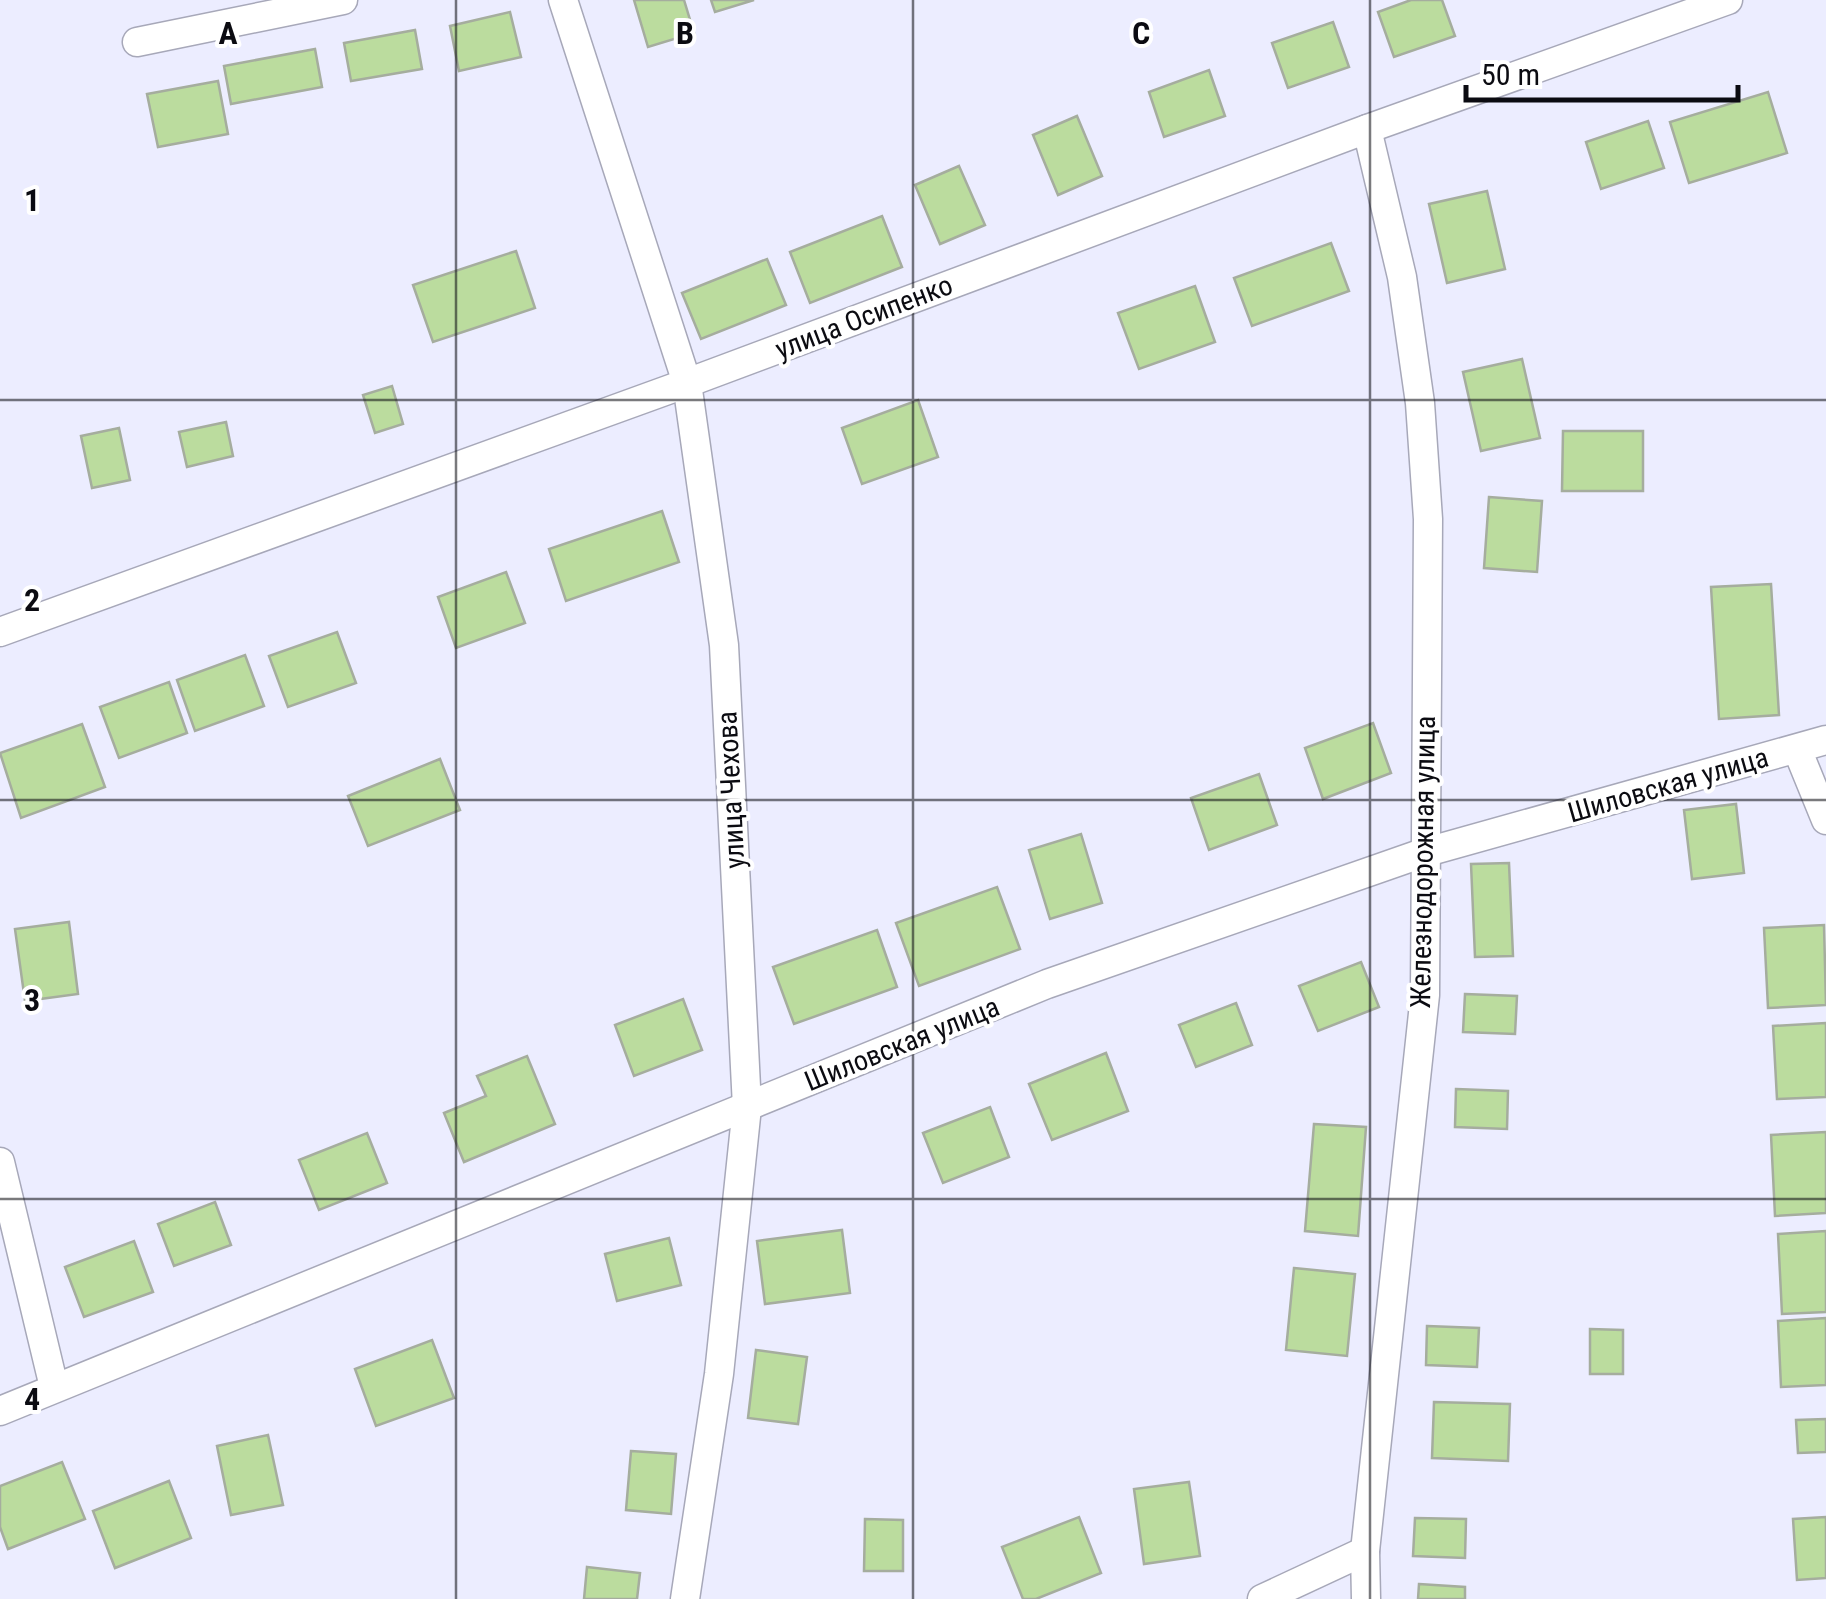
<svg xmlns="http://www.w3.org/2000/svg" width="1826" height="1599" font-family="'Roboto Condensed',sans-serif">
  <style>
    .building { fill: #bbdc9e; stroke: #a5ad9e; stroke-width: 2.5 }
    .lines { fill: none; stroke-linecap: round; stroke-linejoin: round }
    .street-casing { stroke: #a7a8b9; stroke-width: 31 }
    .street { stroke: #fff; stroke-width: 28 }
    .grid { fill: none; stroke: #0b0b11; stroke-width: 2.5; stroke-opacity: 0.55 }
    .labels { text-anchor: middle; dominant-baseline: central; stroke-width: 8; stroke-linejoin: round; paint-order: stroke }
    .street-label { font-size: 28px; fill: #0b0b11; stroke: #fff }
    .grid-label { font-size: 32px; text-anchor: middle; font-weight: bold; fill: #0b0b11; stroke: #fff; stroke-width: 8; stroke-linejoin: round; paint-order: stroke }
  </style>
  <rect width="100%" height="100%" fill="#ecedff"/>
  <g class="building">
    <path d="M 634,0 L 684,0 L 694,33 L 648,47 Z"/>
    <path d="M 711,0 L 754,0 L 715,12 Z"/>
    <path d="M 1411,0 L 1442,0 L 1455,36 L 1394,57 L 1378,12 Z"/>
    <path d="M 510,12 L 521,57 L 459,71 L 450,26 Z"/>
    <path d="M 1333,22 L 1349,67 L 1288,88 L 1272,43 Z"/>
    <path d="M 415,30 L 422,69 L 351,81 L 344,43 Z"/>
    <path d="M 315,49 L 322,87 L 231,104 L 224,66 Z"/>
    <path d="M 1209,70 L 1225,116 L 1164,137 L 1149,92 Z"/>
    <path d="M 218,81 L 228,134 L 158,147 L 147,94 Z"/>
    <path d="M 1768,92 L 1787,153 L 1689,183 L 1670,122 Z"/>
    <path d="M 1077,116 L 1102,176 L 1058,195 L 1033,135 Z"/>
    <path d="M 1648,121 L 1664,168 L 1601,189 L 1586,142 Z"/>
    <path d="M 959,166 L 985,225 L 940,244 L 915,185 Z"/>
    <path d="M 1487,191 L 1505,269 L 1447,283 L 1429,204 Z"/>
    <path d="M 882,216 L 902,267 L 810,303 L 790,252 Z"/>
    <path d="M 1331,243 L 1349,291 L 1252,326 L 1234,278 Z"/>
    <path d="M 516,251 L 535,308 L 433,342 L 413,285 Z"/>
    <path d="M 767,259 L 786,305 L 701,339 L 682,293 Z"/>
    <path d="M 1195,286 L 1215,342 L 1139,369 L 1118,313 Z"/>
    <path d="M 1522,359 L 1540,438 L 1481,451 L 1463,372 Z"/>
    <path d="M 392,386 L 403,424 L 375,433 L 363,395 Z"/>
    <path d="M 918,400 L 938,457 L 862,484 L 842,428 Z"/>
    <path d="M 226,422 L 233,456 L 187,467 L 179,432 Z"/>
    <path d="M 119,428 L 130,480 L 92,488 L 81,436 Z"/>
    <path d="M 1563,431 L 1643,431 L 1643,491 L 1562,491 Z"/>
    <path d="M 1489,497 L 1542,501 L 1537,572 L 1484,568 Z"/>
    <path d="M 662,511 L 679,562 L 566,601 L 549,549 Z"/>
    <path d="M 506,572 L 525,623 L 456,648 L 438,597 Z"/>
    <path d="M 1771,584 L 1779,715 L 1719,719 L 1711,587 Z"/>
    <path d="M 337,632 L 356,683 L 288,707 L 269,656 Z"/>
    <path d="M 245,655 L 264,706 L 195,731 L 177,680 Z"/>
    <path d="M 169,682 L 187,733 L 119,758 L 100,707 Z"/>
    <path d="M 1373,723 L 1391,773 L 1323,799 L 1305,748 Z"/>
    <path d="M 82,724 L 105,787 L 21,818 L 0,753 Z"/>
    <path d="M 440,759 L 460,810 L 368,846 L 348,796 Z"/>
    <path d="M 1259,774 L 1277,825 L 1209,850 L 1191,798 Z"/>
    <path d="M 1736,804 L 1744,873 L 1692,879 L 1684,810 Z"/>
    <path d="M 1081,834 L 1102,903 L 1050,919 L 1029,850 Z"/>
    <path d="M 1509,863 L 1513,956 L 1475,957 L 1471,864 Z"/>
    <path d="M 997,887 L 1020,949 L 919,986 L 896,923 Z"/>
    <path d="M 69,922 L 78,994 L 25,1001 L 15,929 Z"/>
    <path d="M 1824,925 L 1826,1005 L 1768,1008 L 1764,928 Z"/>
    <path d="M 877,930 L 897,987 L 794,1024 L 773,967 Z"/>
    <path d="M 1361,962 L 1379,1007 L 1318,1031 L 1299,986 Z"/>
    <path d="M 1465,994 L 1517,996 L 1515,1034 L 1463,1032 Z"/>
    <path d="M 683,999 L 702,1050 L 634,1076 L 615,1025 Z"/>
    <path d="M 1236,1003 L 1252,1045 L 1196,1067 L 1179,1025 Z"/>
    <path d="M 1826,1023 L 1826,1097 L 1777,1099 L 1773,1026 Z"/>
    <path d="M 1106,1053 L 1128,1111 L 1052,1140 L 1029,1084 Z"/>
    <path d="M 527,1056 L 555,1124 L 464,1162 L 444,1113 L 486,1096 L 477,1076 Z"/>
    <path d="M 1456,1089 L 1508,1091 L 1507,1129 L 1455,1127 Z"/>
    <path d="M 990,1107 L 1009,1157 L 943,1183 L 923,1133 Z"/>
    <path d="M 1314,1124 L 1366,1127 L 1358,1236 L 1305,1231 Z"/>
    <path d="M 1826,1132 L 1826,1213 L 1775,1216 L 1771,1135 Z"/>
    <path d="M 367,1133 L 387,1183 L 319,1210 L 299,1160 Z"/>
    <path d="M 215,1202 L 231,1245 L 174,1266 L 158,1224 Z"/>
    <path d="M 842,1230 L 850,1293 L 765,1304 L 757,1241 Z"/>
    <path d="M 1826,1231 L 1826,1312 L 1782,1314 L 1778,1234 Z"/>
    <path d="M 669,1238 L 681,1285 L 617,1301 L 605,1254 Z"/>
    <path d="M 134,1241 L 153,1292 L 84,1317 L 65,1267 Z"/>
    <path d="M 1294,1268 L 1355,1274 L 1347,1356 L 1286,1350 Z"/>
    <path d="M 1826,1318 L 1826,1385 L 1781,1387 L 1778,1321 Z"/>
    <path d="M 1427,1326 L 1479,1328 L 1477,1367 L 1426,1365 Z"/>
    <path d="M 1590,1329 L 1623,1330 L 1623,1374 L 1590,1374 Z"/>
    <path d="M 432,1340 L 454,1398 L 376,1426 L 355,1369 Z"/>
    <path d="M 756,1350 L 807,1357 L 798,1424 L 748,1418 Z"/>
    <path d="M 1434,1402 L 1510,1404 L 1508,1461 L 1432,1458 Z"/>
    <path d="M 1826,1419 L 1826,1452 L 1798,1453 L 1796,1420 Z"/>
    <path d="M 268,1435 L 283,1505 L 231,1515 L 217,1446 Z"/>
    <path d="M 631,1451 L 676,1454 L 671,1514 L 626,1510 Z"/>
    <path d="M 62,1462 L 85,1519 L 8,1549 L 0,1527 L 0,1486 Z"/>
    <path d="M 169,1481 L 191,1538 L 115,1568 L 93,1511 Z"/>
    <path d="M 1189,1482 L 1200,1556 L 1144,1564 L 1134,1489 Z"/>
    <path d="M 1079,1517 L 1101,1573 L 1036,1599 L 1023,1599 L 1002,1547 Z"/>
    <path d="M 1826,1517 L 1826,1578 L 1797,1580 L 1793,1519 Z"/>
    <path d="M 1415,1518 L 1466,1519 L 1465,1558 L 1413,1556 Z"/>
    <path d="M 865,1519 L 903,1520 L 903,1571 L 864,1571 Z"/>
    <path d="M 587,1567 L 640,1573 L 637,1599 L 584,1599 Z"/>
    <path d="M 1419,1584 L 1465,1587 L 1465,1599 L 1418,1599 Z"/>
  </g>
  <g class="lines">
    <g class="street-casing">
      <g id="street">
        <path d="M 563,0 L 687,383 L 724,645 L 747,1107 L 719,1374 L 685,1599"/>
        <path d="M 137,42 L 343,0"/>
        <path d="M 0,632 L 687,383 L 1367,129 L 1728,0"/>
        <path d="M 1797,749 L 1826,820"/>
        <path d="M 0,1162 L 54,1387"/>
        <path d="M 0,1411 L 1047,984 L 1423,853 L 1826,740"/>
        <path d="M 1262,1599 L 1365,1551"/>
        <path d="M 1366,1599 L 1365,1551 L 1425,995 L 1428,519 L 1420,403 L 1402,277 L 1367,129"/>
      </g>
    </g>
    <use href="#street" class="street"/>
  </g>
  <path class="grid" d="M 456,0 L 456,1599M 913,0 L 913,1599M 1370,0 L 1370,1599M 0,400 L 1826,400M 0,800 L 1826,800M 0,1199 L 1826,1199"/>
  <g class="labels">
    <g class="street-label">
      <text transform="translate(864 317) rotate(-21)">улица Осипенко</text>
      <text transform="translate(1668 785) rotate(-16)">Шиловская улица</text>
      <text transform="translate(731 790) rotate(-93)">улица Чехова</text>
      <text transform="translate(1423 862) rotate(-89)">Железнодорожная улица</text>
      <text transform="translate(902 1044) rotate(-22)">Шиловская улица</text>
    </g>
  </g>
  <g class="grid-label">
    <text x="228" y="44">A</text>
    <text x="685" y="44">B</text>
    <text x="1141" y="44">C</text>
    <text x="32" y="211">1</text>
    <text x="32" y="611">2</text>
    <text x="32" y="1011">3</text>
    <text x="32" y="1410">4</text>
  </g>
  <path d="M1466 85v15h272v-15" fill="none" stroke="#0b0b11" stroke-width="5"/>
  <text x="1481" y="85" font-size="30" fill="#0b0b11" stroke="#ffffff" stroke-width="8" paint-order="stroke">50 m</text>
</svg>
